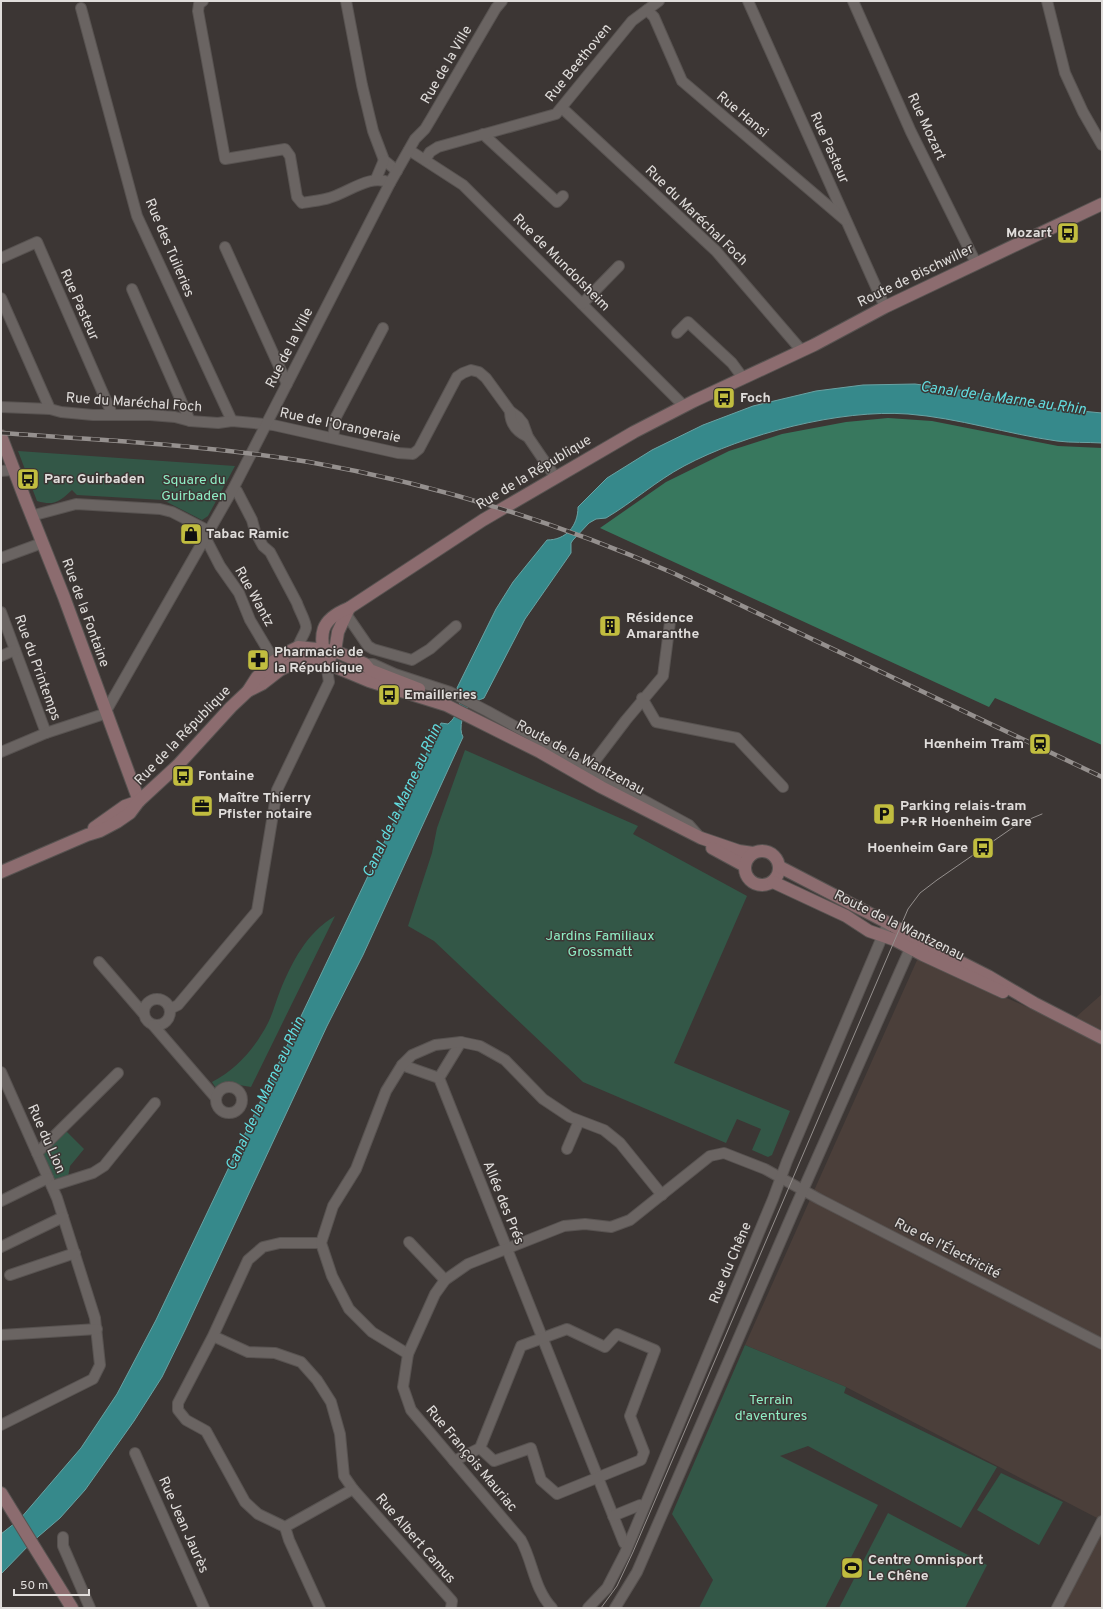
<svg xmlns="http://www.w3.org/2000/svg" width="1103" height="1609" font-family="Overpass,sans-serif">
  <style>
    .built { fill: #4b3f3a }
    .green { fill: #335747 }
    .forest { fill: #38785e }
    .water { fill: #36898b; stroke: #69a2a3 }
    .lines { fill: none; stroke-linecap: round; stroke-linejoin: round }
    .street-casing { stroke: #585351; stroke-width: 12 }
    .secondary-casing { stroke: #585351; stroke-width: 14 }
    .street { stroke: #6a6462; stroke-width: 10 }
    .secondary { stroke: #8c6c6f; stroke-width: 12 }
    .tram { stroke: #95908e; stroke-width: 1 }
    .rail-casing { stroke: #95908e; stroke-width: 4.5 }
    .rail { stroke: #3c3634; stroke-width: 3; stroke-dasharray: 9; stroke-linecap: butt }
    .labels { text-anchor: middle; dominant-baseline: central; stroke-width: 3; stroke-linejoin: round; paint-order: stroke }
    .street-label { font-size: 14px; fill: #e0dddb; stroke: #3c3634 }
    .poi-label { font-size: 14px; font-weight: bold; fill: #e0dddb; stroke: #3c3634; text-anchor: start }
    .park-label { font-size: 14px; fill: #8feec5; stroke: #3c3634 }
    .water-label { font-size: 15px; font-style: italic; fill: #61dcdf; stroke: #3c3634 }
  </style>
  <rect width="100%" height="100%" fill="#3c3634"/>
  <path class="built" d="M 918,958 L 1067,1025 L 1102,994 L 1102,1608 L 1051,1608 L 1099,1519 L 846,1387 L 745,1345 Z"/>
  <g class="green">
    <path d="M 18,451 L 235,466 L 208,516 L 202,520 L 163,500 L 77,495 L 72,490 C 59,502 54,506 37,501 Z"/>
    <path d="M 465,750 L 638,826 L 633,834 L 747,896 L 674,1063 L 790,1111 L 772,1155 L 768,1157 L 752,1150 L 761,1129 L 737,1119 L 726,1143 L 583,1082 L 434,941 L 408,926 L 432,853 L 437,828 Z"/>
    <path d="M 335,916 L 251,1087 L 227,1083 L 216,1088 L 212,1082 C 237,1069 255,1048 268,1023 C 273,1013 276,1001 280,991 C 292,962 307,932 335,916 Z"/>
    <path d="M 65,1130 L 84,1149 L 70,1166 L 68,1177 L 54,1181 L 41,1154 Z"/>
    <path d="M 745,1345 L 846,1387 L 844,1393 L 997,1467 L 961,1528 L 808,1446 L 780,1456 L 878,1505 L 825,1608 L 699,1608 L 713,1580 L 672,1514 Z"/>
    <path d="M 1001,1473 L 1063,1502 L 1039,1545 L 977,1510 Z"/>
    <path d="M 888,1513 L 987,1565 L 965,1608 L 839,1608 Z"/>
  </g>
  <path class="forest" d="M 888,418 L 932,421 L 1058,446 L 1102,448 L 1102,745 L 995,698 L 989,707 L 600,528 L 666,482 L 729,451 L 782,434 L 846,422 Z"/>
  <path class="water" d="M 915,384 L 967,391 L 1040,407 L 1102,413 L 1102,443 C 1087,442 1072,443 1057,441 C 1007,434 959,418 908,414 C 840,409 744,434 684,466 C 656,481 633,502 606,518 L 596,519 L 589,523 L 573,540 L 571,543 L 571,553 L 525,619 L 484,698 C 480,700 474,701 471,703 C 463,710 458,729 463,737 L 363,955 L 327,1026 L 185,1330 L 162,1377 L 134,1421 L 85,1490 L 60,1518 L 32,1542 L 1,1574 L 1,1534 L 20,1519 L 81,1448 L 117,1394 L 156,1320 L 441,723 L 448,724 C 458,716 464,699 457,688 L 496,609 L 513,582 L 547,540 C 566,540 578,526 578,507 L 607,478 L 652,450 L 703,425 L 753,406 L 816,391 L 863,385 Z"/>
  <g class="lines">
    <g class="street-casing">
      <g id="street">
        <path d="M 203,1 L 199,4 L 198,11 L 225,159 L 285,149 L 290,156 L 297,197 L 302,203 C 311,201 320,201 329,198 C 348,193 370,173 390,183"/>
        <path d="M 346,1 L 362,85 L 373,131 L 384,160 L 397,171"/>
        <path d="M 748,1 L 885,307"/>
        <path d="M 853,1 L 911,132 L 976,263"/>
        <path d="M 1047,1 L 1065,73 L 1083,112 L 1102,145"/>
        <path d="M 81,8 L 137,216 L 232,421"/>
        <path d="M 647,10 L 654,17 L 682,81 L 845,220"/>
        <path d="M 562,108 L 716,251 L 802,351"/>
        <path d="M 483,134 L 557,202 L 563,196"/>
        <path d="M 409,150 L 463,185 L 684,406"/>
        <path d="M 425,160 L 430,152 L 438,147 L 556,114 L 632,21 L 659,1"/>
        <path d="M 376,179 L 384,160"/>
        <path d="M 225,247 L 287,384"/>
        <path d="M 1,258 L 37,242 L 112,414"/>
        <path d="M 132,289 L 190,421"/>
        <path d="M 1,298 L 50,409"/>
        <path d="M 582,304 L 619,266"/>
        <path d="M 677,333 L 688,322 L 732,363 L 743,378"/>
        <path d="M 1,407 L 50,409 L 61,412 L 93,415 L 150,415 L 175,417 L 190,421 L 218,423 L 232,421 L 273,425 L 398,453 L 413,454 L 419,449 L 457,377 L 463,373 L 471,370 L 479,372 L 486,378 L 510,411 L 518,417 L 523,423 L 528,437 L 556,478"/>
        <path d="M 510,411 C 510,424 517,432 528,437"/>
        <path d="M 333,438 L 336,417 L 383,328"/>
        <path d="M 1,471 L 13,470"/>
        <path d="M 233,489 L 237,491 L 252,520 L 255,531 L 263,546 L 270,552 L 297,603 C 299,610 307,623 306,628 C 305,634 300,639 298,647"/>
        <path d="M 31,516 L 76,504 L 160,509 L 172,512 L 209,531"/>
        <path d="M 205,537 L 220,566 L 239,593 L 250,620 L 278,667"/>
        <path d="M 1,558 L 42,543"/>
        <path d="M 1,612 L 46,733"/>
        <path d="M 346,614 L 368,646 L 373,649 L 412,660 L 430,649 L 456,626"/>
        <path d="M 1,656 L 15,650"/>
        <path d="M 365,664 L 373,664 L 395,674 L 450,692 L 487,711 L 538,739 L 588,770 L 689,825 L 697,834"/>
        <path d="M 642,698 L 656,722 L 737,738 L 783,787"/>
        <path d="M 106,711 L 233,489 L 390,183 L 415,139 L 425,129 L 431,119 L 496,8 L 502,1"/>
        <path d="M 1,752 L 46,733 L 107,713"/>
        <path d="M 588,770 L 626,720 L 663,676 L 670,622"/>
        <path d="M 99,962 L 143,1013"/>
        <circle cx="157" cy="1012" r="13"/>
        <path d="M 170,1009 L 178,1005 L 257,911 L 277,790 L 329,682 L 326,663"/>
        <path d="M 153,1025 L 216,1098"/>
        <path d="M 461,1042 L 439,1078 L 624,1543"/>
        <path d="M 402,1065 L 439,1078"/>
        <path d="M 1,1072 L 57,1198 L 95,1318 L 100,1365 L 93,1379 L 1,1425"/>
        <circle cx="229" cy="1100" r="13"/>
        <path d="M 567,1149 L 579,1121"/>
        <path d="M 37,1153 L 118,1073"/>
        <path d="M 52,1186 L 93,1173 L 104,1166 L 155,1103"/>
        <path d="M 1,1201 L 48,1178"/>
        <path d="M 409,1242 L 445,1280"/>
        <path d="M 1,1247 L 63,1217"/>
        <path d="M 10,1275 L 75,1253"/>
        <path d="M 1,1335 L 97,1329"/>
        <path d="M 213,1336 L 178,1403 L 178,1410 L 186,1420 L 206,1431 L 245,1502 L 258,1514 L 285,1527 L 353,1489 L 344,1476 L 340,1434 L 331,1402 L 317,1380 L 301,1362 L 275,1353 L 248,1352 L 213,1336 L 248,1260 L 263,1247 L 280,1243 L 321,1243"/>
        <path d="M 408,1354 L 372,1332 L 349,1309 L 332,1276 L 321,1243 L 333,1206 L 356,1169 L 386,1091 L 402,1065 L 412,1055 L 435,1045 L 461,1042 L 480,1046 L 505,1060 L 543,1099 L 570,1117 L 604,1130 L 620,1143 L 662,1195"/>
        <path d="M 135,1453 L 204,1608"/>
        <path d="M 454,1461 L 480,1448 L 521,1346 L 567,1329 L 605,1347 L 617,1334 L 655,1350 L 630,1416 L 644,1452 L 641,1460 L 557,1494 L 541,1480 L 531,1448 L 494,1461 L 480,1448"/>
        <path d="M 353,1489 L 452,1601 L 451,1608"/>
        <path d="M 613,1516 L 640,1505"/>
        <path d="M 285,1527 L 289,1540 L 320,1608"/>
        <path d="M 63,1537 L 63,1546 L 90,1608"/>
        <path d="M 552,1608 C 534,1589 533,1562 521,1540 L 411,1410 L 403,1387 L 408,1354 L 435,1294 L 445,1280 L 468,1264 L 564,1226 L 585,1224 L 611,1227 L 630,1220 L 710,1156 L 724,1153 L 765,1169 L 819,1199 L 1102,1344"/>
        <path d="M 588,1608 L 607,1588 L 625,1553 L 773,1199 L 787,1161 L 888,923"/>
        <path d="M 615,1608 L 637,1572 L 795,1208 L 913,942"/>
        <path d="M 1057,1608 L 1102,1521"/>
      </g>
    </g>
    <g class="secondary-casing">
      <g id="secondary">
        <path d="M 1,436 L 25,499 L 64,597 L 139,801"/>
        <path d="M 330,657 L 335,651 L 338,632 L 349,608"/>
        <path d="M 326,663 C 319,634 319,620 349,608 L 483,520 L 634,432 L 694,401 L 814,345 L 885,307 L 1102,204"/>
        <path d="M 248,691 L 262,684 L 280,670 L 290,665 L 304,660 L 326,663 L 369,681 L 446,705 L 540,752 L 601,787 L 701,838 L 739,851 L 753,853"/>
        <path d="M 94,828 L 125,806 L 139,801"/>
        <path d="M 712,848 L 745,866"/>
        <circle cx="762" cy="868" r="17"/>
        <path d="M 780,867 L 888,923 L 931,947 L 988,976 L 1034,1003 L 1102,1038"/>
        <path d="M 1,872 L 87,835 L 100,831 L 117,822 L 130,813 L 139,801 L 178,765 L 231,707 L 248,691 L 257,677 L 274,661 L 290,651 L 298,647 L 335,651 L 365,664 L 370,670 L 419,689"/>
        <path d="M 773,882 L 846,916 L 869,931 L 895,940 L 923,955 L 1003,992"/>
        <path d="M 1,1493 L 72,1608"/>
      </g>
    </g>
    <use href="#street" class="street"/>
    <use href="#secondary" class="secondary"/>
    <path class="tram" d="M 601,1608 L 617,1586 L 633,1552 L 908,909 L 920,893 L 937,880 L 1018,824 L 1042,814"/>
    <g class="rail-casing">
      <path id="rail" d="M 1,433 C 104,440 207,445 309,462 C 435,484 556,522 673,573 L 1102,777"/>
    </g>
    <use href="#rail" class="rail"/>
  </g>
  <defs>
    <g id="bus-square" transform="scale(1.15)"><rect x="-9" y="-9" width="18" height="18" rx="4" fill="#c1bd3f" stroke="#3c3634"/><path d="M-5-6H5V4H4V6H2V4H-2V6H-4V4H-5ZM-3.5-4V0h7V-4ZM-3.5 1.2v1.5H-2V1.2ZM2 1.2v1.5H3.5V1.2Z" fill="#111"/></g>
    <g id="shop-square" transform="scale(1.15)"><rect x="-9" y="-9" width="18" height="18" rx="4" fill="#c1bd3f" stroke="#3c3634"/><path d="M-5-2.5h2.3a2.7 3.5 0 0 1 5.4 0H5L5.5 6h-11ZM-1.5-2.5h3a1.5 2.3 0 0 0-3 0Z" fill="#111"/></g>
    <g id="building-square" transform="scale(1.15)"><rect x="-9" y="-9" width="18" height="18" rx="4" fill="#c1bd3f" stroke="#3c3634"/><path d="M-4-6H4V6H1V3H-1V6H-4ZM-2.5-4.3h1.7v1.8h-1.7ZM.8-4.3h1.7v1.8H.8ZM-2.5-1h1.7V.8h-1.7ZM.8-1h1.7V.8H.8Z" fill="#111"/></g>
    <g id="pharmacy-square" transform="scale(1.15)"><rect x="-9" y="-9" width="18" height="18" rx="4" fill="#c1bd3f" stroke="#3c3634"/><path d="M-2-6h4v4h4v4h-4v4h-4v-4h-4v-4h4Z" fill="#111"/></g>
    <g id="station-square" transform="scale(1.15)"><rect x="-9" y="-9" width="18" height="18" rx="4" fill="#c1bd3f" stroke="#3c3634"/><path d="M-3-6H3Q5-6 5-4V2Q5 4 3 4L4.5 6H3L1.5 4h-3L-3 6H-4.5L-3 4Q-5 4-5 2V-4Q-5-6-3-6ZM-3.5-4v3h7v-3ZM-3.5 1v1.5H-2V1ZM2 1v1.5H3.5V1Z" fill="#111"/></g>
    <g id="office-square" transform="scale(1.15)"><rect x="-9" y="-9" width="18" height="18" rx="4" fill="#c1bd3f" stroke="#3c3634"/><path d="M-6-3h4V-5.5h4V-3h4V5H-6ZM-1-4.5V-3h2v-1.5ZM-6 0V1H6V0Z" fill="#111"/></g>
    <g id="parking-square" transform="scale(1.15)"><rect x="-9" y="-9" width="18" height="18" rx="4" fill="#c1bd3f" stroke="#3c3634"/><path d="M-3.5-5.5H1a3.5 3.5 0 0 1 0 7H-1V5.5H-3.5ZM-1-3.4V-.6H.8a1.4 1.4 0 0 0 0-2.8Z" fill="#111"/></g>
    <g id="stadium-square" transform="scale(1.15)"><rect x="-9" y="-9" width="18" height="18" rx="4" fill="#c1bd3f" stroke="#3c3634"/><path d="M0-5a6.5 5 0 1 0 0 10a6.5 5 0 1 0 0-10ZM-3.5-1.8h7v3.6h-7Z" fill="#111"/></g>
  </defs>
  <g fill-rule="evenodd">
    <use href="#bus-square" x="1068" y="233"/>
    <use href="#bus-square" x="724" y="398"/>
    <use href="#bus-square" x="28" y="479"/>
    <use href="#shop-square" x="191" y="534"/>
    <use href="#building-square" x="610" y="626"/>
    <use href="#pharmacy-square" x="258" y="660"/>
    <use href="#bus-square" x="389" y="695"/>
    <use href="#station-square" x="1040" y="744"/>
    <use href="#bus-square" x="183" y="776"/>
    <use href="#office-square" x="202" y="806"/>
    <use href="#parking-square" x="884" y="814"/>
    <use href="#bus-square" x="983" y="848"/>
    <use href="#stadium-square" x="852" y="1568"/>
  </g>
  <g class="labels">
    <g class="street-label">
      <text transform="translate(579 63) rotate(-51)">Rue Beethoven</text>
      <text transform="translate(447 65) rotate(-60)">Rue de la Ville</text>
      <text transform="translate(742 115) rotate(40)">Rue Hansi</text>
      <text transform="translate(926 127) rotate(65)">Rue Mozart</text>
      <text transform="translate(829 148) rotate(66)">Rue Pasteur</text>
      <text transform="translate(696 216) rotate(44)">Rue du Maréchal Foch</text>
      <text transform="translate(169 248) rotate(67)">Rue des Tuileries</text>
      <text transform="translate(561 263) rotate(45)">Rue de Mundolsheim</text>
      <text transform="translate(916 276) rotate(-26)">Route de Bischwiller</text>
      <text transform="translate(79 305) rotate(66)">Rue Pasteur</text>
      <text transform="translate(290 348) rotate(-63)">Rue de la Ville</text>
      <text transform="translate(134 403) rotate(4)">Rue du Maréchal Foch</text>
      <text transform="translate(340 426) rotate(12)">Rue de l'Orangeraie</text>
      <text transform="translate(534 473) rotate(-31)">Rue de la République</text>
      <text transform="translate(254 597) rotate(61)">Rue Wantz</text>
      <text transform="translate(85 613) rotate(70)">Rue de la Fontaine</text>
      <text transform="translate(37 668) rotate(70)">Rue du Printemps</text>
      <text transform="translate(183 736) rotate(-46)">Rue de la République</text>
      <text transform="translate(580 758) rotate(28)">Route de la Wantzenau</text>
      <text transform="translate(899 926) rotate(26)">Route de la Wantzenau</text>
      <text transform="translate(46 1139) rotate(66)">Rue du Lion</text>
      <text transform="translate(503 1203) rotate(68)">Allée des Prés</text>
      <text transform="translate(947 1249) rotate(27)">Rue de l'Électricité</text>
      <text transform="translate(731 1263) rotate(-67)">Rue du Chêne</text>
      <text transform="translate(471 1459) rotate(50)">Rue François Mauriac</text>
      <text transform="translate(183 1525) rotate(66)">Rue Jean Jaurès</text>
      <text transform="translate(415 1539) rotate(49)">Rue Albert Camus</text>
    </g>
    <g class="poi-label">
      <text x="1052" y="233" text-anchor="end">Mozart</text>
      <text x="740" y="398">Foch</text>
      <text x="44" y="479">Parc Guirbaden</text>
      <text x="206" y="534">Tabac Ramic</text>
      <text x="626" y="618">Résidence<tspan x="626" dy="16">Amaranthe</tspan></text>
      <text x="274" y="652">Pharmacie de<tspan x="274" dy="16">la République</tspan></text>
      <text x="404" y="695">Emailleries</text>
      <text x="1024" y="744" text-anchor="end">Hœnheim Tram</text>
      <text x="198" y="776">Fontaine</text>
      <text x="218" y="798">Maître Thierry<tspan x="218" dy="16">Pfister notaire</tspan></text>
      <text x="900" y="806">Parking relais-tram<tspan x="900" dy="16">P+R Hoenheim Gare</tspan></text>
      <text x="968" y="848" text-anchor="end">Hoenheim Gare</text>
      <text x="868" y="1560">Centre Omnisport<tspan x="868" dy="16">Le Chêne</tspan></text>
    </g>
    <g class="park-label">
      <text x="194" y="480">Square du<tspan x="194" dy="16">Guirbaden</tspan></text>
      <text x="600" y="936">Jardins Familiaux<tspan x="600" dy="16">Grossmatt</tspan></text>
      <text x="771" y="1400">Terrain<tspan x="771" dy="16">d'aventures</tspan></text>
    </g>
    <g class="water-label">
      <text transform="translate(1003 399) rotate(8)">Canal de la Marne au Rhin</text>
      <text transform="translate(403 801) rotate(-65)">Canal de la Marne au Rhin</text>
      <text transform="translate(266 1094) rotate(-65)">Canal de la Marne au Rhin</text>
    </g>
  </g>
  <rect width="1103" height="1609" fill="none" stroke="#e0dddb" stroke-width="4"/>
  <path d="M14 1589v6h75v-6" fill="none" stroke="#e0dddb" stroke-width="2"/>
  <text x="20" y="1589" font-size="12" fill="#e0dddb" stroke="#3c3634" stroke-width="3" paint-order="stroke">50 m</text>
</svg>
